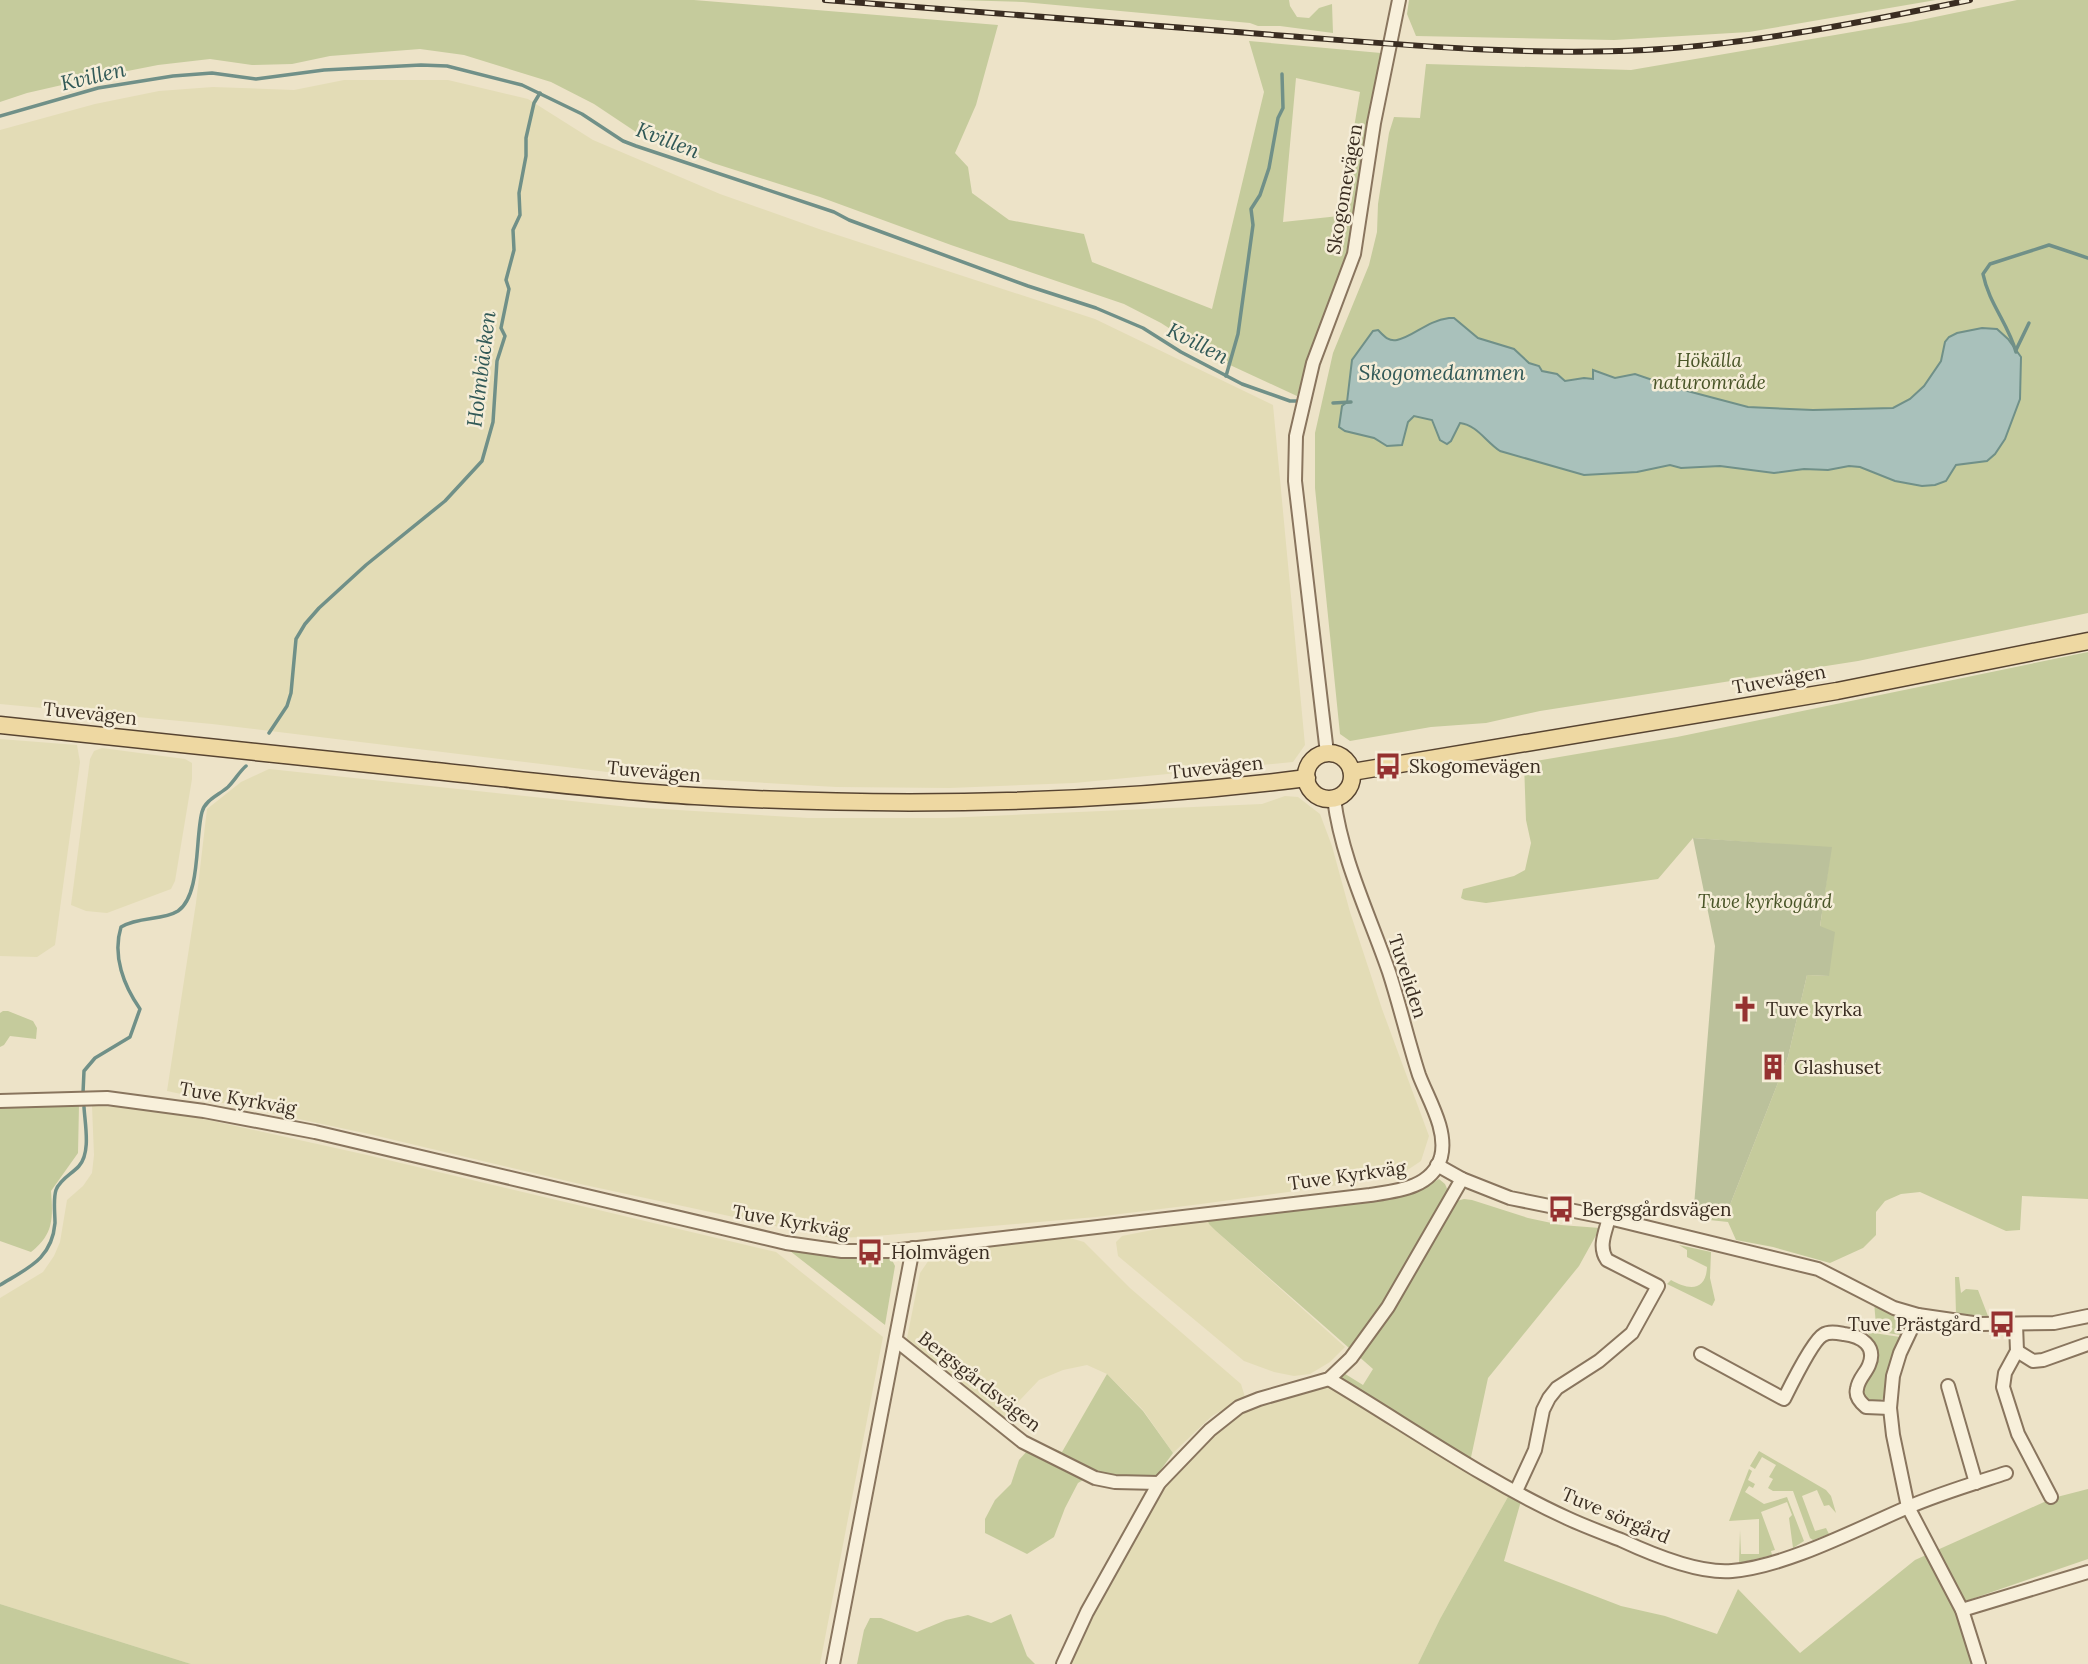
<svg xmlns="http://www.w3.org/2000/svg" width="2088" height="1664" font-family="Lora,serif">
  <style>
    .farmland { fill: #e3dcb6 }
    .green { fill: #c5cb9c; fill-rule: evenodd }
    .cemetery { fill: #bbc19b }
    .water { fill: #a9c1bb; stroke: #709088; stroke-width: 2 }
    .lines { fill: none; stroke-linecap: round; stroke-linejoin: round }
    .stream { stroke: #709088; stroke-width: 3.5 }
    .minor-casing { stroke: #89755e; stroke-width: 16 }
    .major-casing { stroke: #574431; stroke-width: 19 }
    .minor { stroke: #f8f0db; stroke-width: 12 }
    .major { stroke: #eed8a2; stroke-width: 16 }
    .rail-casing { stroke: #3a2d21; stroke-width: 6 }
    .rail { stroke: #f5edd8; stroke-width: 3.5; stroke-dasharray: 10; stroke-linecap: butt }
    .labels { text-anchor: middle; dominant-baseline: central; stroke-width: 5; stroke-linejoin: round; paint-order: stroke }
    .street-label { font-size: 19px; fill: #3a2d21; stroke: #f5edd8 }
    .park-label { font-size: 19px; font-style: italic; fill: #495528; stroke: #f5edd8 }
    .poi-label { font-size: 19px; fill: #3a2d21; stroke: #f5edd8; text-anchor: start }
    .water-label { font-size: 21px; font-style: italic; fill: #315957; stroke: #f5edd8 }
  </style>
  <rect width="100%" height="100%" fill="#ede3c8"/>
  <g class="farmland">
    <path d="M 344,80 L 448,80 L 528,99 L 593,140 L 720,194 L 819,229 L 1095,319 L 1273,405 L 1305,745 L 1293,762 L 1074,783 L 950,788 L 836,787 L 632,775 L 212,724 L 0,704 L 0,130 L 95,104 L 159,91 L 213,87 L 294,90 Z"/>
    <path d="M 0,739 L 77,745 L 80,762 L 55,945 L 37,957 L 0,956 Z"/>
    <path d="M 102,748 L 185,759 L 192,763 L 192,779 L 175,881 L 171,889 L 107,913 L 86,911 L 71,905 L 90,759 L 94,751 Z"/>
    <path d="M 269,769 L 629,807 L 808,818 L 945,818 L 1262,804 L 1285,796 L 1298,797 L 1320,814 L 1332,846 L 1350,912 L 1382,1009 L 1429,1136 L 1421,1161 L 1397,1177 L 1201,1204 L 1096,1217 L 864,1237 L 831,1238 L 580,1184 L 369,1134 L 167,1091 L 196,903 L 207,809 L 241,782 Z"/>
    <path d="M 92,1106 L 159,1109 L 367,1155 L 776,1252 L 883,1337 L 820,1664 L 191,1664 L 0,1604 L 0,1298 L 43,1272 L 54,1256 L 60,1242 L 67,1200 L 83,1186 L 92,1173 L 94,1155 Z"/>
    <path d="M 1207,1219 L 1216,1231 L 1345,1347 L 1330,1362 L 1310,1374 L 1294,1376 L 1274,1372 L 1244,1361 L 1118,1256 L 1116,1242 L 1122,1236 Z"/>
    <path d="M 1070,1238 L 1084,1242 L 1130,1288 L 1241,1384 L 1245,1397 L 1212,1416 L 1173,1453 L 1143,1410 L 1107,1374 L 1087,1365 L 1063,1370 L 1039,1380 L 1003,1418 L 906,1343 L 920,1273 L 931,1257 L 941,1252 Z"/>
    <path d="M 1323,1387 L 1332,1387 L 1509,1495 L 1440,1619 L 1418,1664 L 1068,1664 L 1079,1639 L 1163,1488 L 1187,1459 L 1221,1426 L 1250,1408 Z"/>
  </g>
  <g class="green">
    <path d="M 0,0 L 694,0 L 998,25 L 976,105 L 955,153 L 968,167 L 972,193 L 1009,220 L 1084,234 L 1092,262 L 1212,309 L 1264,92 L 1249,41 L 1381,53 C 1367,118 1366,191 1347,254 C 1333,302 1311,348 1297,396 L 1217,359 L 1161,323 L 1124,304 L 951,245 L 820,197 L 713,163 L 636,132 L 594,104 L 551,82 L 464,55 L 420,49 L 330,56 L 292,64 L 252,65 L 210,59 L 158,65 L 97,77 L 27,93 L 0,102 ZM 1296,78 L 1360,92 L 1339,216 L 1283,222 Z"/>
    <path d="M 956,0 L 1289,0 L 1290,6 L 1297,17 L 1309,18 L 1319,8 L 1332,4 L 1333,33 L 1280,26 L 1258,26 L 1250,23 L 1023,2 Z"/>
    <path d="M 1409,0 L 1936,0 L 1749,32 L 1614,40 L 1416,36 L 1407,14 Z"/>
    <path d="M 2017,0 L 2088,0 L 2088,613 L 1858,661 L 1540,711 L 1486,723 L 1431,727 L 1350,741 L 1340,734 L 1315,488 L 1315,433 L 1333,353 L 1369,265 L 1377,232 L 1378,204 L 1389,133 L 1394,117 L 1420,118 L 1426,64 L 1631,70 L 1911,22 Z"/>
    <path d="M 2088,652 L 2088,1199 L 2022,1196 L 2020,1230 L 2006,1231 L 1920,1192 L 1901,1194 L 1885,1201 L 1876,1212 L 1876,1235 L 1863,1248 L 1830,1263 L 1773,1247 L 1736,1240 L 1728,1222 L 1691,1218 L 1694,1206 L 1728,1210 L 1788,1057 L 1807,975 L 1829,976 L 1820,927 L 1831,848 L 1693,838 L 1658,879 L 1486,903 L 1465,900 L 1461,898 L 1463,889 L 1514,876 L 1525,870 L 1531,843 L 1526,820 L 1524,763 L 1677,737 Z"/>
    <path d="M 3,1011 L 8,1011 L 33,1021 L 37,1028 L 36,1039 L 10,1036 L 4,1045 L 0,1047 L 0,1013 Z"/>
    <path d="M 79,1105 L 78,1153 L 51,1191 C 53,1218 54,1234 31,1252 L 0,1241 L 0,1108 Z"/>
    <path d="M 1439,1179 L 1445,1184 L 1453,1202 L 1464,1199 L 1472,1200 L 1528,1218 L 1561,1225 L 1600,1228 L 1579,1266 L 1488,1378 L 1470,1462 L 1332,1387 L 1342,1372 L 1363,1385 L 1373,1369 L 1216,1231 L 1209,1224 L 1207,1219 L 1331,1203 L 1398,1198 L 1417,1192 Z"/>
    <path d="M 1679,1245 L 1711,1252 L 1710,1278 L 1715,1300 L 1712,1306 L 1667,1284 L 1671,1280 C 1688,1290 1706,1292 1707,1267 L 1687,1257 L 1687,1250 Z"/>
    <path d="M 790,1251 L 842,1257 L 891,1258 L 895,1266 L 885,1325 Z"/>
    <path d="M 1955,1277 L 1959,1277 L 1961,1293 L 1966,1289 L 1978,1290 L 1988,1316 L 1956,1314 Z"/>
    <path d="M 1874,1302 C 1889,1310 1902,1316 1900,1335 L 1869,1330 L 1876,1325 Z"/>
    <path d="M 1867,1332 L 1900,1337 L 1890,1364 L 1885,1397 L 1875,1404 L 1864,1400 L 1861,1389 L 1874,1344 Z"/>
    <path d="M 1107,1374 L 1143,1411 L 1173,1453 L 1157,1475 L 1124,1479 L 1096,1472 L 1078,1483 L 1065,1508 L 1054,1537 L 1027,1554 L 985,1533 L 985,1519 L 995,1500 L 1011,1484 L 1019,1460 L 1036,1441 L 1062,1452 Z"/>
    <path d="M 1759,1451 L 1826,1490 L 1831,1496 L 1836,1513 L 1829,1505 L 1824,1506 L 1817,1490 L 1802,1496 L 1815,1531 L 1826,1528 L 1829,1534 L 1813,1540 L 1810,1538 L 1793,1491 L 1773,1491 L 1768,1488 L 1773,1479 L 1769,1477 L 1776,1465 L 1762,1457 L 1755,1469 L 1750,1466 Z"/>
    <path d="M 1749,1469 L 1752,1471 L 1748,1480 L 1755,1484 L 1753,1488 L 1749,1486 L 1745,1492 L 1764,1504 L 1787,1497 L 1804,1541 L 1793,1548 L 1789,1518 L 1792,1515 L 1787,1502 L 1761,1512 L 1775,1550 L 1771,1551 L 1772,1555 L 1739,1563 L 1740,1530 L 1741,1554 L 1759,1554 L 1759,1519 L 1729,1521 Z"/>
    <path d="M 2088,1489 L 2088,1559 L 1954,1605 L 1975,1664 L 1418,1664 L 1440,1619 L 1509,1495 L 1521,1501 L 1504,1561 L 1621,1606 L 1665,1616 L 1717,1634 L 1738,1589 L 1800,1653 L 1915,1560 L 2053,1498 Z"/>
    <path d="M 0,1604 L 191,1664 L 0,1664 Z"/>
    <path d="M 1011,1614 L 1027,1656 L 1035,1664 L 857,1664 L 864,1630 L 870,1618 L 881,1618 L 917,1632 L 946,1620 L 968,1615 L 991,1623 Z"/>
  </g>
  <path class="cemetery" d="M 1693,838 L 1832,847 L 1820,926 L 1835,932 L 1829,976 L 1807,975 L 1788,1057 L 1728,1210 L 1694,1206 L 1715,946 Z"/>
  <path class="water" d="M 1449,318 L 1454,318 L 1478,338 L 1514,349 L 1529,363 L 1539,366 L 1542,371 L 1557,374 L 1565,381 L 1584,378 L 1593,379 L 1593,370 L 1615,378 L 1635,374 L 1676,388 L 1748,407 L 1813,410 L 1893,408 L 1910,399 L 1924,386 L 1941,361 L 1945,342 L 1949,337 L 1957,333 L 1982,328 L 1997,329 L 2008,339 L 2021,357 L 2020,399 L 2005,439 L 1995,454 L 1987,461 L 1956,465 L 1946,481 L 1935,485 L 1922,486 L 1895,481 L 1860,467 L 1849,466 L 1828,470 L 1804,469 L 1774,473 L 1720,466 L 1681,468 L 1670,465 L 1637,472 L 1584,475 L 1500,451 C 1486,442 1477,425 1460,423 L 1451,441 L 1447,444 L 1440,440 L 1432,420 L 1414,416 L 1408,422 L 1402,445 L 1387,446 L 1374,438 L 1345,431 L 1339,427 L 1342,406 L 1347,402 L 1352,360 L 1373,331 L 1378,330 C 1383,335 1388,342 1397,340 C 1415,336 1426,321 1449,318 Z"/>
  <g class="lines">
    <g class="stream">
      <path d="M 0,116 L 98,88 L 173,76 L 212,73 L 256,79 L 324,70 L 421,65 L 447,66 L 522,85 L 582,114 L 623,141 L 636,146 L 834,212 L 849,220 L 1028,286 L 1096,308 L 1143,328 L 1181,352 L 1242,384 L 1290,401 L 1301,401"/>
      <path d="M 2016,350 L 2029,323"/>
      <path d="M 2016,352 C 2008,323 1989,304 1983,274 L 1990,264 L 2049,245 L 2088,258"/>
      <path d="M 1226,376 L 1238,334 L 1253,225 L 1251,209 L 1260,195 L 1269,168 L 1278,118 L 1283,108 L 1282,74"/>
      <path d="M 1333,403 L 1351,402"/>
      <path d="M 269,733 L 287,706 L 291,693 L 296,639 L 305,624 L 319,608 L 366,565 L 445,501 L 482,461 L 493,422 L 497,361 L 505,336 L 501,328 L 509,289 L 506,280 L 514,250 L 513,230 L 520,215 L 519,193 L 526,156 L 526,138 L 534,103 L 540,93"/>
      <path d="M 83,1093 L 84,1071 L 95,1058 L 130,1037 L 140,1009 C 124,986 112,956 121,927 C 140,916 162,921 178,911 C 201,895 195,838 202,812 C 205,800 219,795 228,787 C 235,780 239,772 246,766"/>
      <path d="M 0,1285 C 28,1268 52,1259 55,1223 C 55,1213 53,1199 56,1190 C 60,1179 72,1174 79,1166 C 91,1152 85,1125 84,1107"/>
    </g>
    <g class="minor-casing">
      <g id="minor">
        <path d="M 1327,753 L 1295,481 L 1296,436 L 1313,363 L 1354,254 L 1374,123 L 1399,0"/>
        <path d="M 0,1101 L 107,1098 L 204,1111 L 315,1132 L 786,1243 L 842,1251 L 892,1251 L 1370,1195 C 1397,1191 1432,1188 1441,1157 C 1448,1130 1428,1099 1419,1075 C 1408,1041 1400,1006 1389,972 C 1369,914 1342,860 1334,799"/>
        <path d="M 1437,1165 L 1462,1179 L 1510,1198 L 1609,1218 L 1818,1269 L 1894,1308 L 1918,1315 L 1980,1324 L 2054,1323 L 2088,1316"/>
        <path d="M 1918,1315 L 1900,1353 L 1893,1376 L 1890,1408 L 1893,1435 L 1908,1507 L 1962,1610 L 1979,1664"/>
        <path d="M 2016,1324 L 2017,1351 L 2005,1373 L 2003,1387 L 2018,1434 L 2051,1497"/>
        <path d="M 897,1341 L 1023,1442 L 1095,1478 L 1115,1482 L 1159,1483"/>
        <path d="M 2017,1351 L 2033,1361 L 2043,1360 L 2088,1344"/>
        <path d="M 1701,1354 L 1784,1399 C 1790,1387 1813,1340 1823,1335 C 1829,1331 1838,1333 1844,1334 C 1861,1336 1877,1346 1869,1365 C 1866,1373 1858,1379 1857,1389 C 1855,1396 1860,1402 1866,1407 L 1890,1408"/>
        <path d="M 1329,1379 C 1408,1426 1484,1480 1567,1518 C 1584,1526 1603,1533 1621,1540 C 1651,1554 1698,1574 1732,1571 C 1787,1566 1855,1530 1906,1508 C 1938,1494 1972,1484 2006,1473"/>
        <path d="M 1948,1386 L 1976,1483"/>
        <path d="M 1516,1491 L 1535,1450 L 1543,1410 L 1549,1398 L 1557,1388 L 1599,1361 L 1632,1333 L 1658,1286 L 1607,1260 C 1598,1247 1605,1233 1609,1218"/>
        <path d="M 1962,1610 L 2088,1572"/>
        <path d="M 833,1664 L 913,1248"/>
        <path d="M 1063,1664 L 1087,1612 L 1159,1483 L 1210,1430 L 1239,1407 L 1259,1399 L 1329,1379 L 1351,1358 L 1388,1307 L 1462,1179"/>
      </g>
    </g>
    <g class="major-casing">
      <g id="major">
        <path d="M 0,725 C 142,740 284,755 426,770 C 515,779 605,791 695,796 C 899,808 1103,804 1307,778"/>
        <circle cx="1329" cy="776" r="23"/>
        <path d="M 1352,772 L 1837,691 L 2088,641"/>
      </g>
    </g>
    <use href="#minor" class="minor"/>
    <use href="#major" class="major"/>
    <g class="rail-casing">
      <path id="rail" d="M 825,0 C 979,12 1133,24 1287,36 C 1406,45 1525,56 1645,50 C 1754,44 1863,22 1970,0"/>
    </g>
    <use href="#rail" class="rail"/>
  </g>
  <defs>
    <g id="bus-bare" transform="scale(2.1)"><path d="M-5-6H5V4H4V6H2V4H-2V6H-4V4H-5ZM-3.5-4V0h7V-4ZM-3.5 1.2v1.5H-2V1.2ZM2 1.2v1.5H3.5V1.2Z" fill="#953130" stroke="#f5edd8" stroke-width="2.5" paint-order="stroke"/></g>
    <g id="church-bare" transform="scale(2.1)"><path d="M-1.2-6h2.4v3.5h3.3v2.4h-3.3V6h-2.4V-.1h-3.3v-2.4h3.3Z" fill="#953130" stroke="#f5edd8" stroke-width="2.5" paint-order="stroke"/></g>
    <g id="building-bare" transform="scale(2.1)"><path d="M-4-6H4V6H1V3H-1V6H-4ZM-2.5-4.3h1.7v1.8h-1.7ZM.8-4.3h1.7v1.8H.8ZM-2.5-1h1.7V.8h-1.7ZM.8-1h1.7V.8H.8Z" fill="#953130" stroke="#f5edd8" stroke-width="2.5" paint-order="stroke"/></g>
  </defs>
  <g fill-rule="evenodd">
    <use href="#bus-bare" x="1388" y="766"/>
    <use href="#church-bare" x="1745" y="1009"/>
    <use href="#building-bare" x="1773" y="1067"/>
    <use href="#bus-bare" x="1561" y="1209"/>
    <use href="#bus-bare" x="870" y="1252"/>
    <use href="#bus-bare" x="2002" y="1324"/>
  </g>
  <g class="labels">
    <g class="street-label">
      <text transform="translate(1344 189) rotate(-80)">Skogomevägen</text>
      <text transform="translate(1779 679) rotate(-10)">Tuvevägen</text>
      <text transform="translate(90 713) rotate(6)">Tuvevägen</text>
      <text transform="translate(1216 767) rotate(-6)">Tuvevägen</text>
      <text transform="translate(654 771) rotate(5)">Tuvevägen</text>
      <text transform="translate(1408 976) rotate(72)">Tuveliden</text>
      <text transform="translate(238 1098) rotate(10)">Tuve Kyrkväg</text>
      <text transform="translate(1347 1175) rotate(-8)">Tuve Kyrkväg</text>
      <text transform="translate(791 1221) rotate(10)">Tuve Kyrkväg</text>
      <text transform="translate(980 1381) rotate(38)">Bergsgårdsvägen</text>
      <text transform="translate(1616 1515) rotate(23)">Tuve sörgård</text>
    </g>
    <g class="park-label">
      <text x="1709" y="360">Hökälla<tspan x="1709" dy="22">naturområde</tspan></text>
      <text x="1765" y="901">Tuve kyrkogård</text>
    </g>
    <g class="poi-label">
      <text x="1409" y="766">Skogomevägen</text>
      <text x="1766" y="1009">Tuve kyrka</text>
      <text x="1794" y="1067">Glashuset</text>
      <text x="1582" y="1209">Bergsgårdsvägen</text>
      <text x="891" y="1252">Holmvägen</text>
      <text x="1981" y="1324" text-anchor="end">Tuve Prästgård</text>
    </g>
    <g class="water-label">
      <text transform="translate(93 76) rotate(-13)">Kvillen</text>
      <text transform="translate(668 140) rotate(21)">Kvillen</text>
      <text transform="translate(1198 343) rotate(27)">Kvillen</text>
      <text transform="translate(481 369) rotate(-83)">Holmbäcken</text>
      <text x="1442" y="372">Skogomedammen</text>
    </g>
  </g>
</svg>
